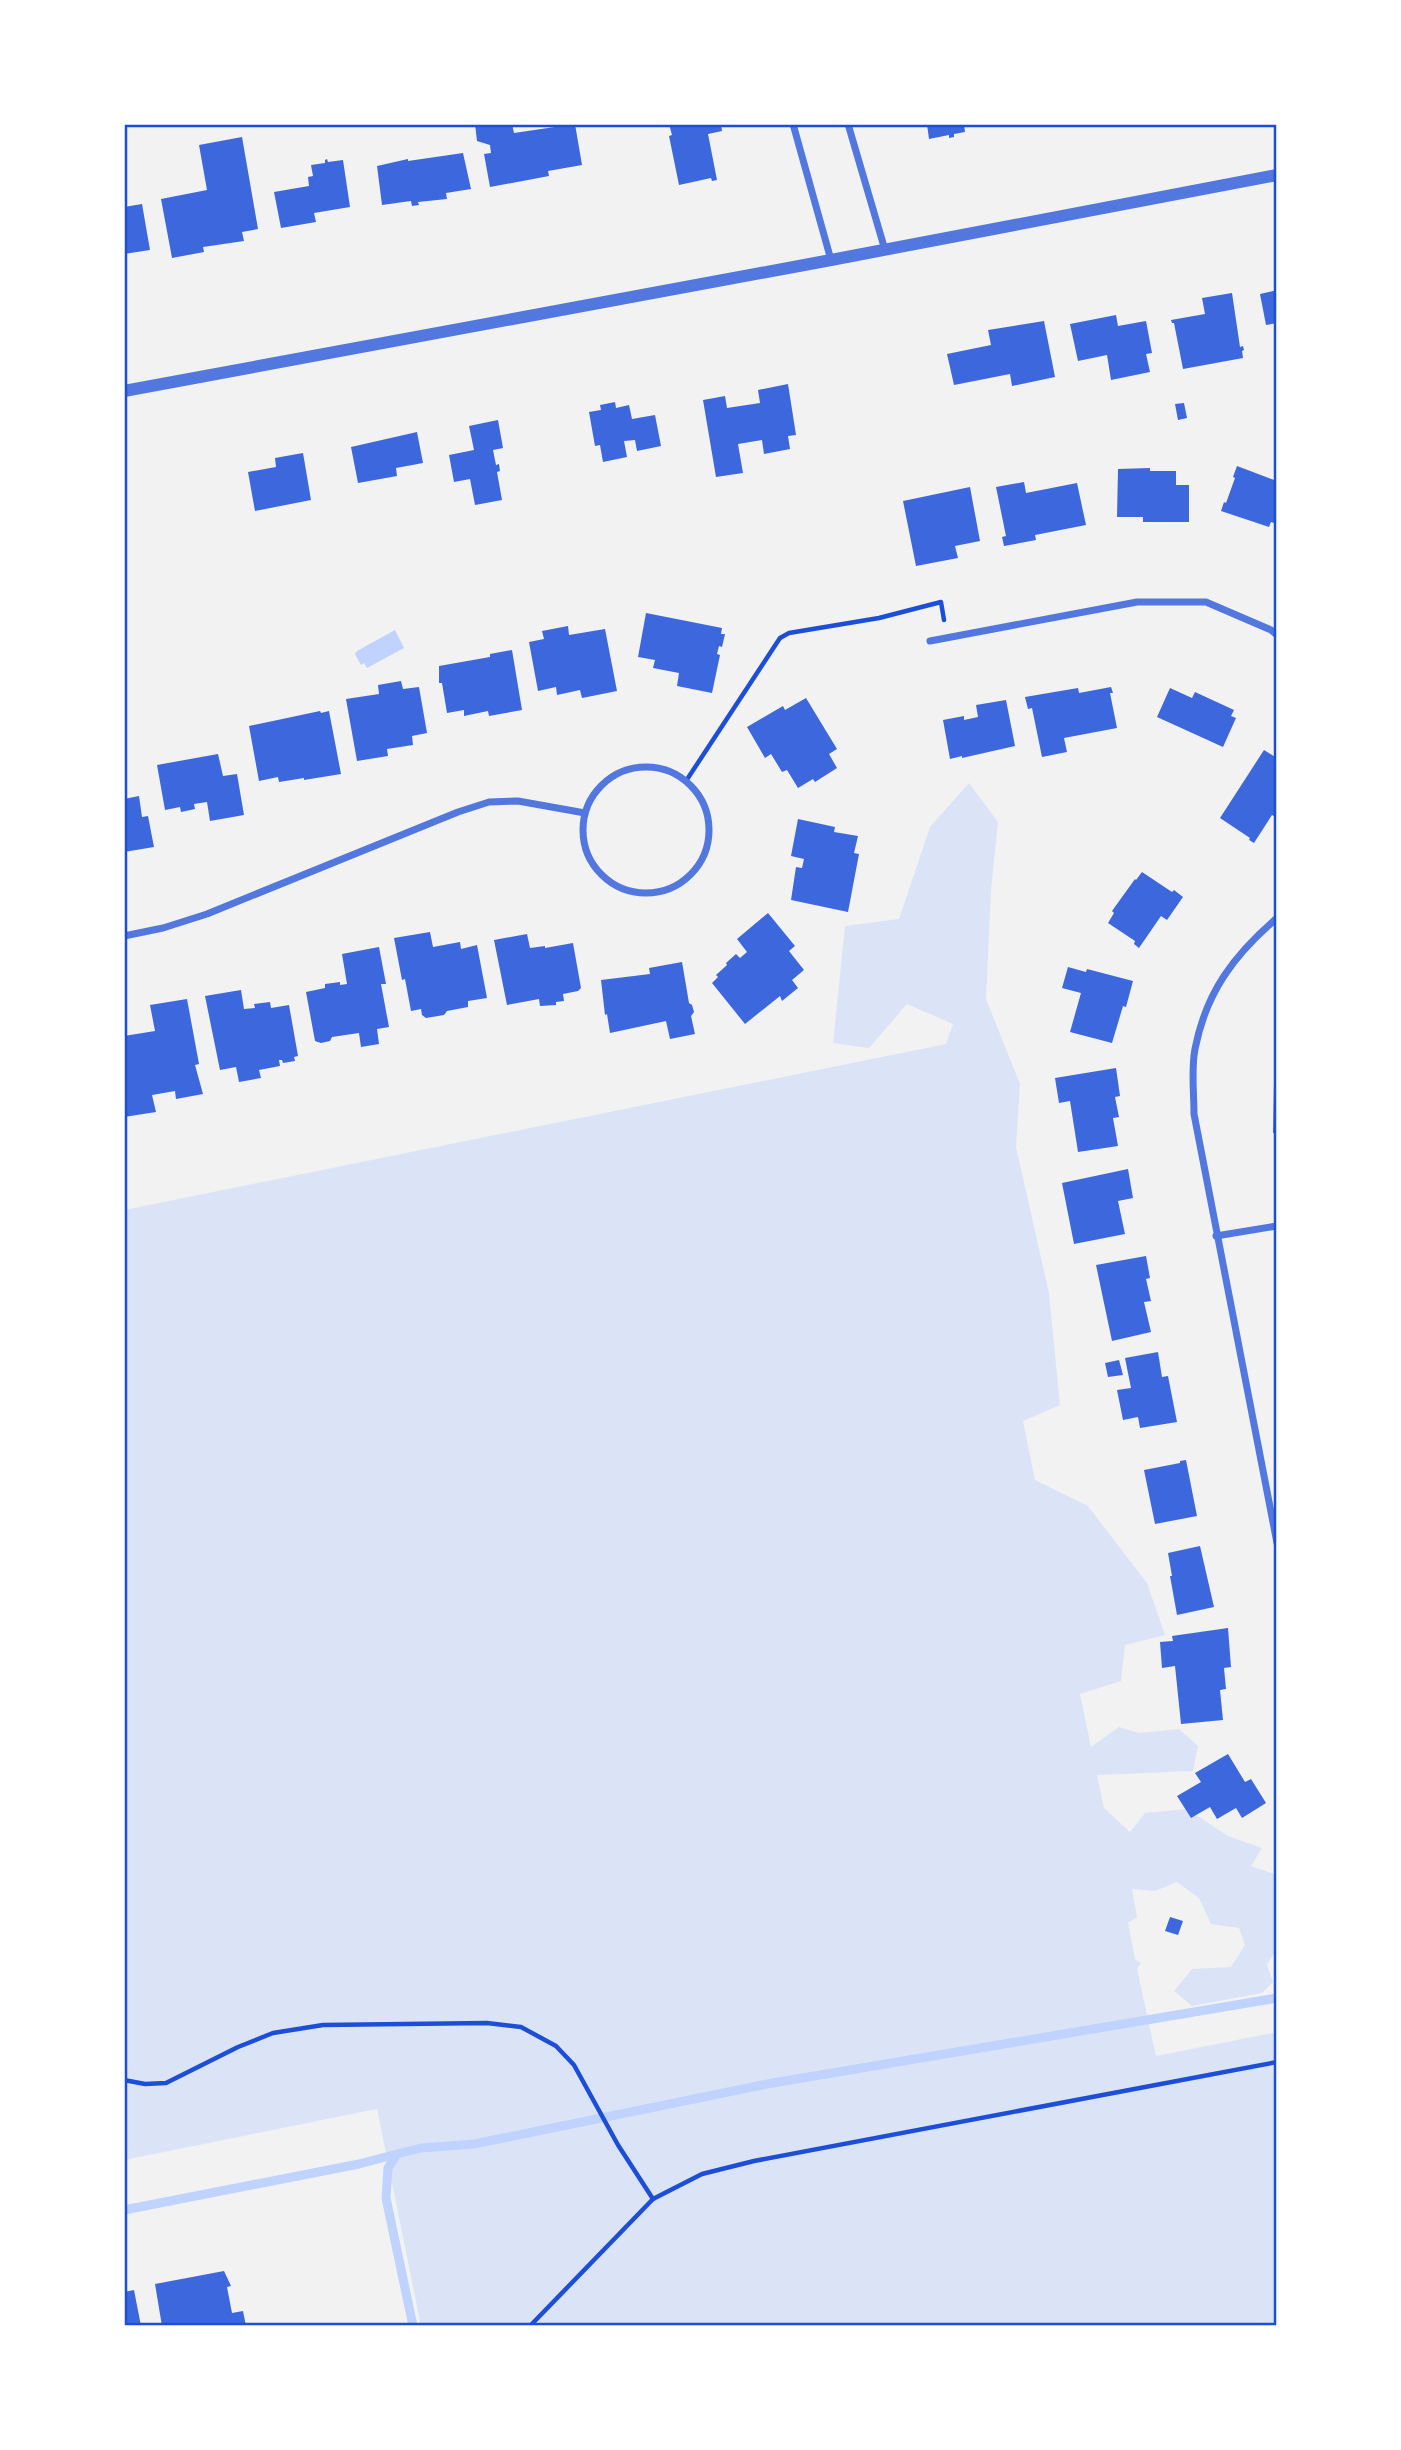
<svg xmlns="http://www.w3.org/2000/svg" width="1401" height="2450" font-family="Jost,sans-serif">
  <style>
    .green { fill: #dbe4f7 }
    .water { fill: #bfd3fe }
    .lines { fill: none; stroke-linecap: round; stroke-linejoin: round }
    .stream { stroke: #bfd3fe; stroke-width: 9 }
    .building { fill: #3d67dc }
    .path { stroke: #1d4ed8; stroke-width: 4.5 }
    .minor { stroke: #5277de; stroke-width: 7 }
    .tertiary { stroke: #5277de; stroke-width: 12 }
    .neatline { fill: none; stroke: #1d4ed8; stroke-width: 2.5 }
  </style>
  <rect width="100%" height="100%" fill="#f2f2f2"/>
  <path class="green" d="M 969,783 L 998,822 L 991,890 L 986,999 L 1020,1084 L 1016,1147 L 1049,1293 L 1060,1405 L 1023,1421 L 1035,1480 L 1088,1506 L 1147,1583 L 1165,1635 L 1125,1645 L 1121,1681 L 1080,1694 L 1091,1747 L 1119,1727 L 1139,1733 L 1179,1729 L 1198,1746 L 1193,1771 L 1097,1775 L 1104,1808 L 1130,1832 L 1145,1813 L 1187,1809 L 1228,1836 L 1262,1848 L 1251,1866 L 1277,1875 L 1277,1948 L 1267,1965 L 1273,1982 L 1262,1993 L 1192,2006 L 1174,1991 L 1192,1969 L 1231,1967 L 1245,1945 L 1239,1928 L 1211,1924 L 1199,1898 L 1177,1882 L 1155,1891 L 1132,1889 L 1137,1917 L 1128,1923 L 1135,1959 L 1141,1963 L 1137,1969 L 1156,2056 L 1277,2032 L 1277,2326 L 421,2326 L 377,2109 L 124,2160 L 124,1210 L 946,1044 L 953,1024 L 907,1004 L 869,1048 L 833,1043 L 845,926 L 899,919 L 930,827 Z"/>
  <path class="water" d="M 395,630 L 404,648 L 367,668 L 364,663 L 361,665 L 355,654 L 357,651 Z"/>
  <g class="lines">
    <g class="stream">
      <path d="M 124,2210 L 359,2164 L 397,2154"/>
      <path d="M 413,2326 L 386,2198 L 388,2168 L 397,2154 L 421,2148 L 474,2144 L 767,2084 L 1277,1998"/>
    </g>
  </g>
  <g class="building">
    <path d="M 475,124 L 512,124 L 514,133 L 575,124 L 582,165 L 548,171 L 549,176 L 490,187 L 484,154 L 491,153 L 490,145 L 477,141 Z"/>
    <path d="M 669,124 L 721,124 L 722,131 L 708,134 L 717,180 L 712,181 L 711,178 L 679,185 L 669,136 L 672,135 Z"/>
    <path d="M 927,124 L 964,124 L 965,132 L 954,134 L 954,137 L 949,138 L 949,135 L 929,139 Z"/>
    <path d="M 242,137 L 258,229 L 242,232 L 244,241 L 203,247 L 204,252 L 172,258 L 161,199 L 207,190 L 199,145 Z"/>
    <path d="M 463,153 L 471,189 L 446,193 L 447,199 L 418,202 L 419,205 L 412,206 L 411,201 L 382,205 L 377,166 L 408,159 L 408,161 Z"/>
    <path d="M 327,159 L 328,162 L 343,160 L 350,207 L 314,213 L 316,222 L 281,228 L 274,192 L 309,186 L 308,177 L 313,176 L 311,165 L 325,163 L 325,160 Z"/>
    <path d="M 142,204 L 150,250 L 124,254 L 124,207 Z"/>
    <path d="M 1277,290 L 1277,323 L 1266,325 L 1260,294 Z"/>
    <path d="M 1232,293 L 1240,347 L 1243,346 L 1244,350 L 1242,351 L 1243,358 L 1183,369 L 1174,323 L 1172,323 L 1171,320 L 1205,314 L 1202,298 Z"/>
    <path d="M 1116,315 L 1118,326 L 1146,321 L 1152,353 L 1146,354 L 1150,372 L 1111,380 L 1107,355 L 1078,361 L 1070,324 Z"/>
    <path d="M 1044,321 L 1055,377 L 1012,386 L 1010,374 L 954,385 L 947,354 L 991,345 L 988,330 Z"/>
    <path d="M 788,384 L 796,435 L 788,436 L 790,449 L 764,454 L 762,440 L 738,444 L 743,473 L 716,477 L 703,400 L 725,396 L 727,408 L 760,403 L 758,390 Z"/>
    <path d="M 615,402 L 616,408 L 629,405 L 632,419 L 655,415 L 661,446 L 637,451 L 635,440 L 624,441 L 627,457 L 603,462 L 600,445 L 595,446 L 589,412 L 601,410 L 600,405 Z"/>
    <path d="M 1184,403 L 1187,418 L 1178,420 L 1175,404 Z"/>
    <path d="M 498,420 L 503,448 L 493,450 L 496,465 L 499,464 L 500,471 L 497,472 L 502,500 L 475,505 L 470,479 L 454,482 L 449,455 L 474,450 L 469,426 Z"/>
    <path d="M 417,432 L 423,463 L 396,468 L 397,476 L 358,483 L 351,447 Z"/>
    <path d="M 303,453 L 311,500 L 255,511 L 248,472 L 276,467 L 275,458 Z"/>
    <path d="M 1237,466 L 1277,481 L 1277,524 L 1271,522 L 1269,527 L 1221,511 L 1224,502 L 1226,503 L 1235,478 L 1233,477 Z"/>
    <path d="M 1150,468 L 1150,471 L 1176,471 L 1176,485 L 1189,485 L 1189,522 L 1143,522 L 1143,517 L 1117,517 L 1118,469 Z"/>
    <path d="M 1024,482 L 1026,493 L 1077,483 L 1086,525 L 1035,535 L 1036,540 L 1004,546 L 1002,537 L 1006,536 L 996,487 Z"/>
    <path d="M 970,487 L 980,541 L 955,546 L 958,558 L 916,566 L 903,501 Z"/>
    <path d="M 646,613 L 722,628 L 721,634 L 725,634 L 722,647 L 719,646 L 717,654 L 720,655 L 712,693 L 677,686 L 679,673 L 653,668 L 655,660 L 638,657 Z"/>
    <path d="M 568,626 L 569,635 L 605,629 L 617,691 L 582,698 L 580,690 L 557,695 L 556,687 L 538,691 L 529,642 L 544,639 L 542,631 Z"/>
    <path d="M 512,650 L 522,710 L 489,716 L 488,711 L 464,716 L 464,710 L 447,713 L 442,683 L 439,683 L 439,666 L 490,657 L 490,654 Z"/>
    <path d="M 401,681 L 403,689 L 419,687 L 427,733 L 412,736 L 413,745 L 387,749 L 388,756 L 357,761 L 346,699 L 379,694 L 378,685 Z"/>
    <path d="M 1111,687 L 1113,693 L 1110,693 L 1117,728 L 1064,738 L 1067,752 L 1042,757 L 1032,708 L 1028,709 L 1025,697 L 1078,688 L 1079,693 Z"/>
    <path d="M 1170,688 L 1192,698 L 1195,692 L 1234,710 L 1231,716 L 1236,718 L 1223,747 L 1157,717 Z"/>
    <path d="M 806,698 L 837,749 L 829,754 L 837,768 L 815,782 L 813,779 L 798,788 L 787,770 L 782,772 L 771,754 L 765,758 L 747,727 L 783,706 L 785,710 Z"/>
    <path d="M 1006,700 L 1015,746 L 962,758 L 962,756 L 950,759 L 943,720 L 964,716 L 964,720 L 978,717 L 976,705 Z"/>
    <path d="M 320,711 L 321,713 L 329,711 L 341,774 L 304,780 L 304,778 L 279,782 L 278,777 L 259,781 L 249,726 Z"/>
    <path d="M 1264,750 L 1277,758 L 1277,818 L 1272,815 L 1254,843 L 1249,840 L 1250,838 L 1220,818 Z"/>
    <path d="M 218,754 L 223,776 L 237,774 L 244,815 L 210,821 L 207,802 L 194,804 L 195,809 L 181,812 L 180,807 L 165,810 L 157,765 Z"/>
    <path d="M 139,796 L 142,817 L 148,816 L 154,847 L 124,852 L 124,799 Z"/>
    <path d="M 798,819 L 835,827 L 834,832 L 858,836 L 854,853 L 859,854 L 848,912 L 791,900 L 796,867 L 802,868 L 804,859 L 791,856 Z"/>
    <path d="M 1142,872 L 1172,892 L 1174,890 L 1183,897 L 1167,920 L 1161,916 L 1139,948 L 1134,944 L 1135,941 L 1108,923 L 1114,913 L 1112,911 L 1135,879 L 1136,880 Z"/>
    <path d="M 768,913 L 795,946 L 789,951 L 804,970 L 792,980 L 798,988 L 782,1001 L 780,996 L 745,1024 L 712,983 L 718,977 L 716,975 L 727,965 L 726,963 L 736,954 L 740,958 L 747,952 L 737,939 Z"/>
    <path d="M 430,932 L 433,947 L 460,942 L 461,949 L 477,945 L 487,998 L 468,1001 L 468,1007 L 447,1011 L 444,1015 L 426,1018 L 422,1015 L 421,1009 L 411,1011 L 405,979 L 402,980 L 394,938 Z"/>
    <path d="M 527,934 L 530,948 L 545,946 L 545,948 L 573,943 L 581,988 L 578,991 L 563,994 L 564,1001 L 556,1002 L 556,1005 L 540,1006 L 539,999 L 507,1005 L 494,940 Z"/>
    <path d="M 379,947 L 386,984 L 381,984 L 389,1027 L 377,1029 L 379,1044 L 361,1047 L 359,1033 L 332,1037 L 330,1041 L 321,1043 L 315,1041 L 306,992 L 325,988 L 325,984 L 340,982 L 340,985 L 347,984 L 342,954 Z"/>
    <path d="M 682,962 L 689,1003 L 692,1005 L 694,1012 L 691,1016 L 695,1034 L 670,1039 L 666,1021 L 610,1033 L 607,1014 L 605,1015 L 601,980 L 650,974 L 649,968 Z"/>
    <path d="M 1068,967 L 1086,972 L 1087,969 L 1133,981 L 1126,1007 L 1123,1006 L 1112,1043 L 1070,1032 L 1081,993 L 1062,988 Z"/>
    <path d="M 241,990 L 244,1009 L 255,1008 L 254,1004 L 270,1002 L 271,1008 L 289,1005 L 298,1056 L 294,1057 L 295,1061 L 283,1063 L 282,1060 L 279,1060 L 280,1066 L 259,1070 L 261,1078 L 239,1082 L 236,1067 L 220,1070 L 205,996 Z"/>
    <path d="M 187,999 L 199,1064 L 195,1065 L 203,1094 L 176,1099 L 175,1091 L 152,1095 L 156,1112 L 124,1117 L 124,1036 L 155,1031 L 150,1005 Z"/>
    <path d="M 1116,1068 L 1120,1096 L 1115,1097 L 1119,1117 L 1113,1118 L 1118,1146 L 1078,1152 L 1070,1101 L 1059,1103 L 1055,1078 Z"/>
    <path d="M 1274,1082 L 1277,1082 L 1277,1133 L 1273,1133 Z"/>
    <path d="M 1128,1169 L 1133,1198 L 1118,1201 L 1125,1234 L 1074,1244 L 1062,1183 Z"/>
    <path d="M 1146,1256 L 1150,1278 L 1146,1279 L 1151,1301 L 1144,1302 L 1151,1332 L 1112,1341 L 1096,1265 Z"/>
    <path d="M 1158,1352 L 1162,1377 L 1168,1376 L 1177,1422 L 1140,1428 L 1138,1417 L 1123,1420 L 1117,1390 L 1131,1388 L 1125,1358 Z"/>
    <path d="M 1119,1360 L 1123,1375 L 1108,1377 L 1105,1363 Z"/>
    <path d="M 1186,1460 L 1197,1516 L 1155,1524 L 1144,1470 L 1180,1463 L 1180,1461 Z"/>
    <path d="M 1200,1546 L 1214,1607 L 1177,1615 L 1170,1576 L 1172,1576 L 1168,1553 Z"/>
    <path d="M 1228,1628 L 1231,1667 L 1224,1668 L 1226,1689 L 1220,1690 L 1223,1720 L 1181,1724 L 1175,1666 L 1162,1668 L 1160,1642 L 1173,1641 L 1172,1636 Z"/>
    <path d="M 1228,1754 L 1245,1782 L 1251,1779 L 1266,1803 L 1242,1818 L 1236,1808 L 1217,1819 L 1210,1807 L 1191,1818 L 1177,1796 L 1201,1782 L 1195,1773 Z"/>
    <path d="M 1170,1917 L 1183,1921 L 1178,1935 L 1165,1931 Z"/>
    <path d="M 224,2271 L 231,2286 L 227,2287 L 232,2313 L 243,2311 L 246,2326 L 211,2326 L 211,2323 L 198,2326 L 162,2326 L 155,2284 Z"/>
    <path d="M 134,2290 L 141,2326 L 124,2326 L 124,2292 Z"/>
  </g>
  <g class="lines">
    <g class="path">
      <path d="M 686,781 L 780,638 L 789,633 L 879,618 L 941,602 L 944,620"/>
      <path d="M 124,2080 L 145,2084 L 166,2083 L 238,2047 L 273,2033 L 323,2025 L 487,2023 L 521,2027 L 556,2046 L 574,2065 L 618,2145 L 653,2199"/>
      <path d="M 530,2326 L 653,2199 L 702,2174 L 754,2161 L 1277,2062"/>
    </g>
    <g class="minor">
      <path d="M 793,124 L 831,260"/>
      <path d="M 848,124 L 885,250"/>
      <path d="M 930,641 L 1137,602 L 1206,602 L 1271,630 L 1277,635"/>
      <circle cx="646" cy="830" r="63"/>
      <path d="M 1277,918 C 1234,955 1206,992 1195,1049 C 1191,1069 1194,1093 1194,1114 L 1277,1543"/>
      <path d="M 124,936 L 163,928 L 207,914 L 458,812 L 489,802 L 518,801 L 585,813"/>
      <path d="M 1216,1236 L 1277,1226"/>
    </g>
    <path class="tertiary" d="M 124,391 L 831,260 L 1277,175"/>
  </g>
  <rect width="1401" height="2450" fill="none" stroke="#ffffff" stroke-width="252"/>
  <rect x="126" y="126" width="1149" height="2198" class="neatline"/>
</svg>
